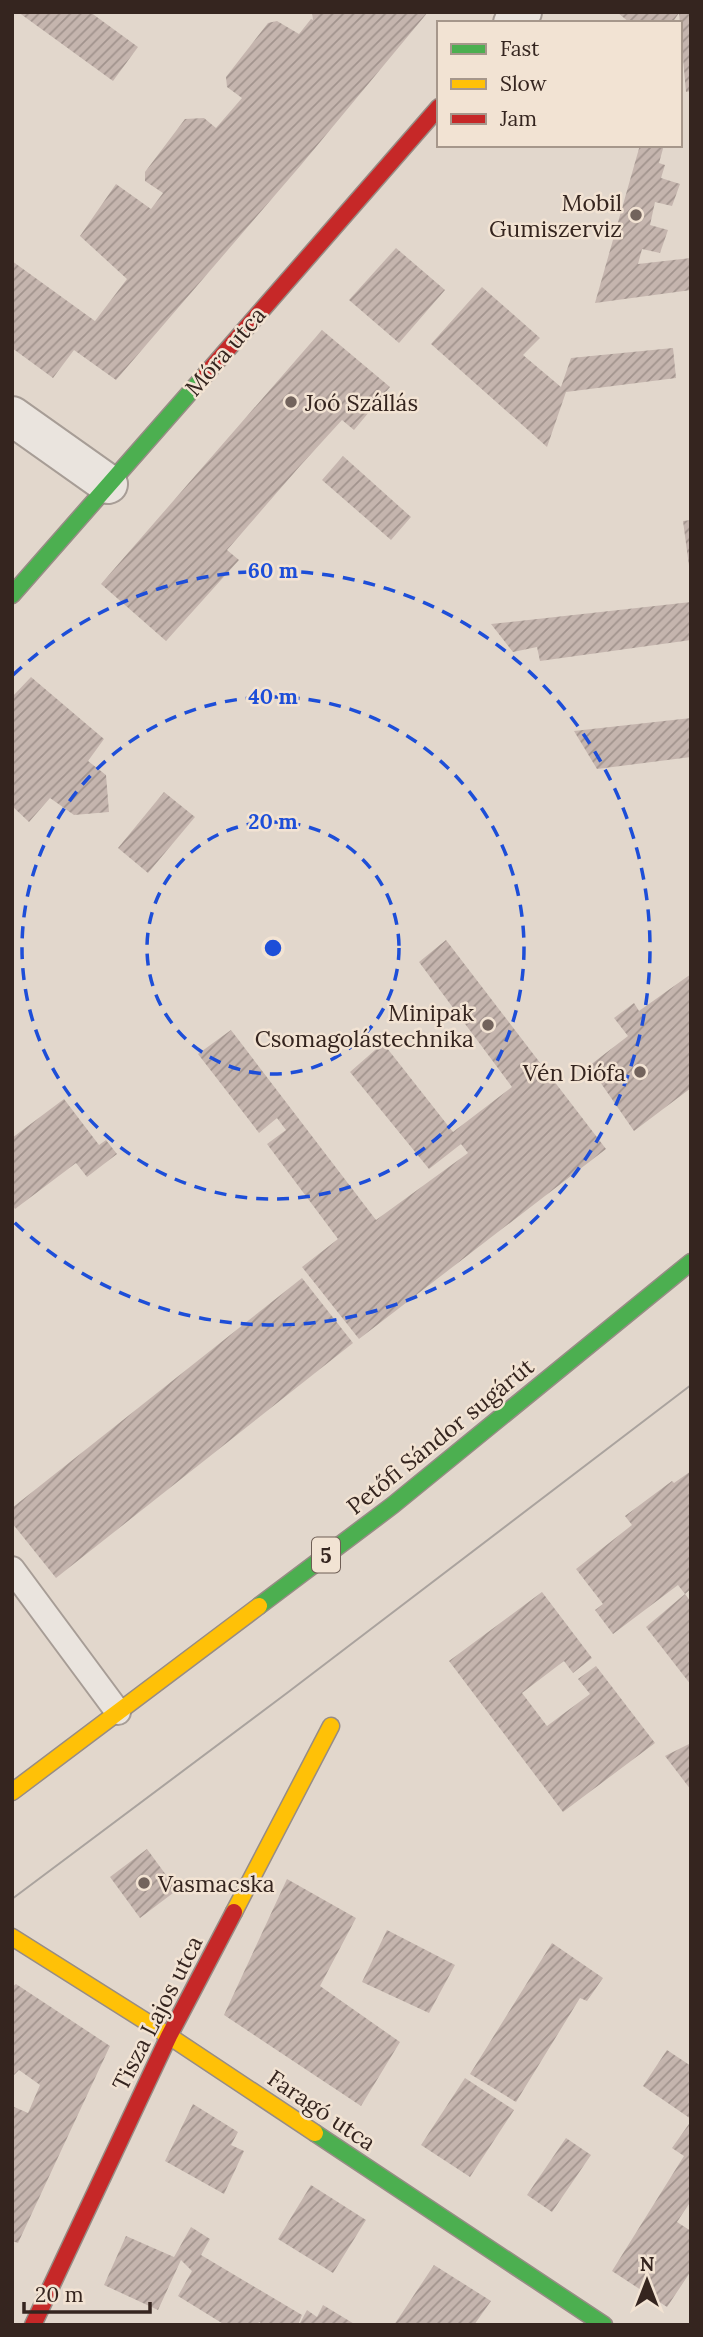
<svg xmlns="http://www.w3.org/2000/svg" width="703" height="2337" font-family="Lora,serif">
  <style>
    .building { fill: url(#building-hatch) }
    .lines { fill: none; stroke-linecap: round; stroke-linejoin: round }
    .lane-casing { stroke: #a79d96; stroke-width: 28 }
    .street-casing { stroke: #a79d96; stroke-width: 42 }
    .fast-casing { stroke: #978c85; stroke-width: 19 }
    .slow-casing { stroke: #978c85; stroke-width: 19 }
    .jam-casing { stroke: #978c85; stroke-width: 19 }
    .lane { stroke: #eae4de; stroke-width: 24 }
    .street { stroke: #eae4de; stroke-width: 38 }
    .fast { stroke: #4caf50; stroke-width: 16 }
    .slow { stroke: #ffc107; stroke-width: 16 }
    .jam { stroke: #c62828; stroke-width: 16 }
    .tram { stroke: #aaa39e; stroke-width: 2 }
    .ring { fill: none; stroke: #1d4ed8; stroke-width: 3.5; stroke-dasharray: 12 9 }
    .poi-dot { fill: #72635c; stroke: #f2e3d3; stroke-width: 2.5 }
    .labels { text-anchor: middle; dominant-baseline: central; stroke-width: 5; stroke-linejoin: round; paint-order: stroke }
    .shield { fill: #f2e3d3; stroke: #6e5e55; stroke-width: 2 }
    .shield-label { font-size: 21px; font-weight: bold; fill: #35251f }
    .poi-label { font-size: 23px; fill: #35251f; stroke: #f2e3d3; text-anchor: end }
    .street-label { font-size: 23px; fill: #35251f; stroke: #f2e3d3 }
    .centre { fill: #1d4ed8; stroke: #f2e3d3; stroke-width: 3.5 }
    .ring-label { font-size: 21px; text-anchor: middle; font-weight: bold; fill: #1d4ed8; stroke: #f2e3d3; stroke-width: 5; stroke-linejoin: round; paint-order: stroke }
  </style>
  <defs>
    <pattern id="building-hatch" width="6" height="6" patternUnits="userSpaceOnUse" patternTransform="scale(1.75)"><rect width="6" height="6" fill="#c5b5ae"/><path d="M-1 1l2-2M0 6l6-6M5 7l2-2" fill="none" stroke="#a1938d"/></pattern>
  </defs>
  <rect width="100%" height="100%" fill="#e2d7cc"/>
  <g class="building">
    <path d="M 18,12 L 90,12 L 138,47 L 113,81 Z"/>
    <path d="M 312,12 L 428,12 L 301,165 L 116,380 L 74,350 L 53,378 L 12,348 L 12,261 L 95,321 L 127,279 L 80,236 L 116,184 L 151,209 L 163,193 L 145,181 L 145,172 L 185,119 L 204,118 L 216,128 L 242,98 L 227,87 L 226,77 L 268,23 L 277,21 L 299,34 L 311,19 L 313,20 Z"/>
    <path d="M 617,12 L 691,12 L 691,91 L 686,92 L 679,13 L 672,23 L 630,23 Z"/>
    <path d="M 640,145 L 664,145 L 659,163 L 665,165 L 661,178 L 680,184 L 672,206 L 655,202 L 650,225 L 668,230 L 660,253 L 642,249 L 638,264 L 691,258 L 691,290 L 595,303 Z"/>
    <path d="M 396,248 L 445,290 L 399,343 L 349,300 Z"/>
    <path d="M 482,287 L 540,338 L 523,355 L 561,387 L 571,358 L 673,348 L 676,378 L 566,392 L 547,447 L 431,344 Z"/>
    <path d="M 322,330 L 390,387 L 354,430 L 342,420 L 300,466 L 227,550 L 239,560 L 166,641 L 101,584 Z"/>
    <path d="M 343,456 L 411,517 L 391,540 L 322,480 Z"/>
    <path d="M 691,520 L 691,566 L 689,566 L 683,521 Z"/>
    <path d="M 691,602 L 691,640 L 540,661 L 537,647 L 513,652 L 491,624 Z"/>
    <path d="M 31,677 L 104,739 L 88,761 L 106,775 L 109,812 L 74,815 L 50,798 L 29,822 L 12,806 L 12,697 Z"/>
    <path d="M 691,718 L 691,757 L 597,769 L 574,731 Z"/>
    <path d="M 164,792 L 195,817 L 148,873 L 118,848 Z"/>
    <path d="M 446,940 L 606,1149 L 359,1339 L 302,1267 L 338,1239 L 267,1144 L 286,1130 L 277,1118 L 259,1133 L 198,1054 L 231,1030 L 376,1220 L 468,1153 L 461,1144 L 429,1169 L 350,1072 L 383,1043 L 453,1132 L 512,1087 L 419,962 Z"/>
    <path d="M 691,974 L 691,1088 L 634,1131 L 589,1066 L 628,1036 L 614,1018 L 634,1003 L 639,1011 Z"/>
    <path d="M 64,1099 L 99,1145 L 106,1140 L 117,1154 L 87,1177 L 76,1163 L 15,1209 L 12,1204 L 12,1138 Z"/>
    <path d="M 302,1278 L 353,1343 L 56,1578 L 12,1523 L 12,1508 Z"/>
    <path d="M 691,1471 L 691,1589 L 685,1594 L 678,1585 L 613,1634 L 595,1610 L 603,1604 L 576,1569 L 632,1525 L 625,1516 L 672,1481 L 674,1483 Z"/>
    <path d="M 542,1592 L 592,1658 L 573,1673 L 564,1661 L 522,1693 L 547,1726 L 590,1694 L 578,1679 L 596,1666 L 655,1743 L 563,1812 L 449,1661 Z"/>
    <path d="M 685,1594 L 691,1602 L 691,1685 L 646,1627 Z"/>
    <path d="M 691,1743 L 691,1790 L 665,1756 Z"/>
    <path d="M 147,1849 L 177,1890 L 140,1918 L 110,1877 Z"/>
    <path d="M 287,1879 L 356,1918 L 320,1986 L 400,2042 L 361,2106 L 224,2015 Z"/>
    <path d="M 387,1930 L 455,1965 L 429,2013 L 362,1982 Z"/>
    <path d="M 552,1943 L 603,1978 L 587,2001 L 580,1998 L 516,2102 L 470,2074 Z"/>
    <path d="M 16,1984 L 110,2046 L 18,2243 L 12,2241 L 12,2106 L 28,2113 L 40,2085 L 19,2070 L 12,2077 L 12,1987 Z"/>
    <path d="M 667,2050 L 691,2066 L 691,2119 L 643,2086 Z"/>
    <path d="M 465,2078 L 514,2110 L 470,2177 L 421,2145 Z"/>
    <path d="M 193,2104 L 238,2132 L 231,2145 L 244,2151 L 224,2194 L 165,2161 Z"/>
    <path d="M 691,2121 L 691,2201 L 677,2222 L 691,2231 L 691,2271 L 667,2307 L 612,2271 L 684,2156 L 672,2148 Z"/>
    <path d="M 566,2138 L 591,2155 L 552,2212 L 527,2195 Z"/>
    <path d="M 311,2185 L 366,2220 L 333,2273 L 278,2239 Z"/>
    <path d="M 191,2227 L 210,2239 L 201,2255 L 302,2315 L 298,2325 L 265,2325 L 259,2322 L 257,2325 L 225,2325 L 178,2296 L 192,2271 L 181,2260 L 158,2310 L 104,2285 L 126,2236 L 174,2257 Z"/>
    <path d="M 434,2265 L 491,2301 L 474,2325 L 394,2325 Z"/>
    <path d="M 323,2305 L 356,2325 L 299,2325 L 307,2310 L 317,2317 Z"/>
  </g>
  <g class="lines">
    <g class="lane-casing">
      <path id="lane" d="M 12,1569 L 118,1712"/>
    </g>
    <g class="street-casing">
      <g id="street">
        <path d="M 513,23 L 522,12"/>
        <path d="M 12,416 L 108,484"/>
      </g>
    </g>
    <g class="fast-casing">
      <g id="fast">
        <path d="M 12,595 L 206,374"/>
        <path d="M 259,1606 L 393,1505 L 691,1262"/>
        <path d="M 315,2133 L 604,2325"/>
      </g>
    </g>
    <g class="slow-casing">
      <g id="slow">
        <path d="M 12,1792 L 259,1606"/>
        <path d="M 234,1912 L 331,1726"/>
        <path d="M 12,1937 L 169,2036 L 315,2133"/>
      </g>
    </g>
    <g class="jam-casing">
      <g id="jam">
        <path d="M 206,374 L 439,107"/>
        <path d="M 33,2325 L 169,2036 L 234,1912"/>
      </g>
    </g>
    <use href="#lane" class="lane"/>
    <use href="#street" class="street"/>
    <use href="#fast" class="fast"/>
    <use href="#slow" class="slow"/>
    <use href="#jam" class="jam"/>
    <path class="tram" d="M 12,1899 L 287,1693 L 691,1385"/>
  </g>
  <g class="ring">
    <circle cx="273" cy="948" r="126"/>
    <circle cx="273" cy="948" r="251"/>
    <path d="M13 675A377 377 0 1 1 13 1221"/>
  </g>
  <g class="poi-dot">
    <circle cx="636" cy="215" r="7"/>
    <circle cx="291" cy="402" r="7"/>
    <circle cx="488" cy="1025" r="7"/>
    <circle cx="640" cy="1072" r="7"/>
    <circle cx="144" cy="1883" r="7"/>
  </g>
  <g class="labels">
    <rect class="shield" x="312" y="1537.5" width="28" height="35" rx="5"/>
    <g class="shield-label">
      <text x="326" y="1555">5</text>
    </g>
    <g class="poi-label">
      <text x="622" y="202">Mobil<tspan x="622" dy="26">Gumiszerviz</tspan></text>
      <text x="305" y="402" text-anchor="start">Joó Szállás</text>
      <text x="474" y="1012">Minipak<tspan x="474" dy="26">Csomagolástechnika</tspan></text>
      <text x="626" y="1072">Vén Diófa</text>
      <text x="158" y="1883" text-anchor="start">Vasmacska</text>
    </g>
    <g class="street-label">
      <text transform="translate(225 351) rotate(-49)">Móra utca</text>
      <text transform="translate(440 1436) rotate(-39)">Petőfi Sándor sugárút</text>
      <text transform="translate(157 2013) rotate(-63)">Tisza Lajos utca</text>
      <text transform="translate(322 2110) rotate(34)">Faragó utca</text>
    </g>
  </g>
  <circle cx="273" cy="948" r="10" class="centre"/>
  <g class="ring-label">
    <text x="273" y="578">60 m</text>
    <text x="273" y="704">40 m</text>
    <text x="273" y="829">20 m</text>
  </g>
  <rect width="703" height="2337" fill="none" stroke="#35251f" stroke-width="28"/>
  <rect x="437" y="21" width="245" height="126" fill="#f2e3d3" stroke="#a6978b" stroke-width="2"/>
  <rect x="451" y="44" width="35" height="10" fill="#4caf50" stroke="#a6978b" stroke-width="2"/>
  <text x="500" y="56" font-size="21" fill="#35251f">Fast</text>
  <rect x="451" y="79" width="35" height="10" fill="#ffc107" stroke="#a6978b" stroke-width="2"/>
  <text x="500" y="91" font-size="21" fill="#35251f">Slow</text>
  <rect x="451" y="114" width="35" height="10" fill="#c62828" stroke="#a6978b" stroke-width="2"/>
  <text x="500" y="126" font-size="21" fill="#35251f">Jam</text>
  <g transform="translate(647 2281)" stroke="#f2e3d3" stroke-width="5" paint-order="stroke">
  <path d="M0-5L12 26L0 18L-12 26Z" fill="#35251f"/>
  <text y="-10" font-size="19" font-weight="bold" text-anchor="middle" fill="#35251f">N</text>
  </g>
  <path d="M24 2302v10h126v-10" fill="none" stroke="#35251f" stroke-width="3.5"/>
  <text x="35" y="2302" font-size="21" fill="#35251f" stroke="#f2e3d3" stroke-width="5" paint-order="stroke">20 m</text>
</svg>
